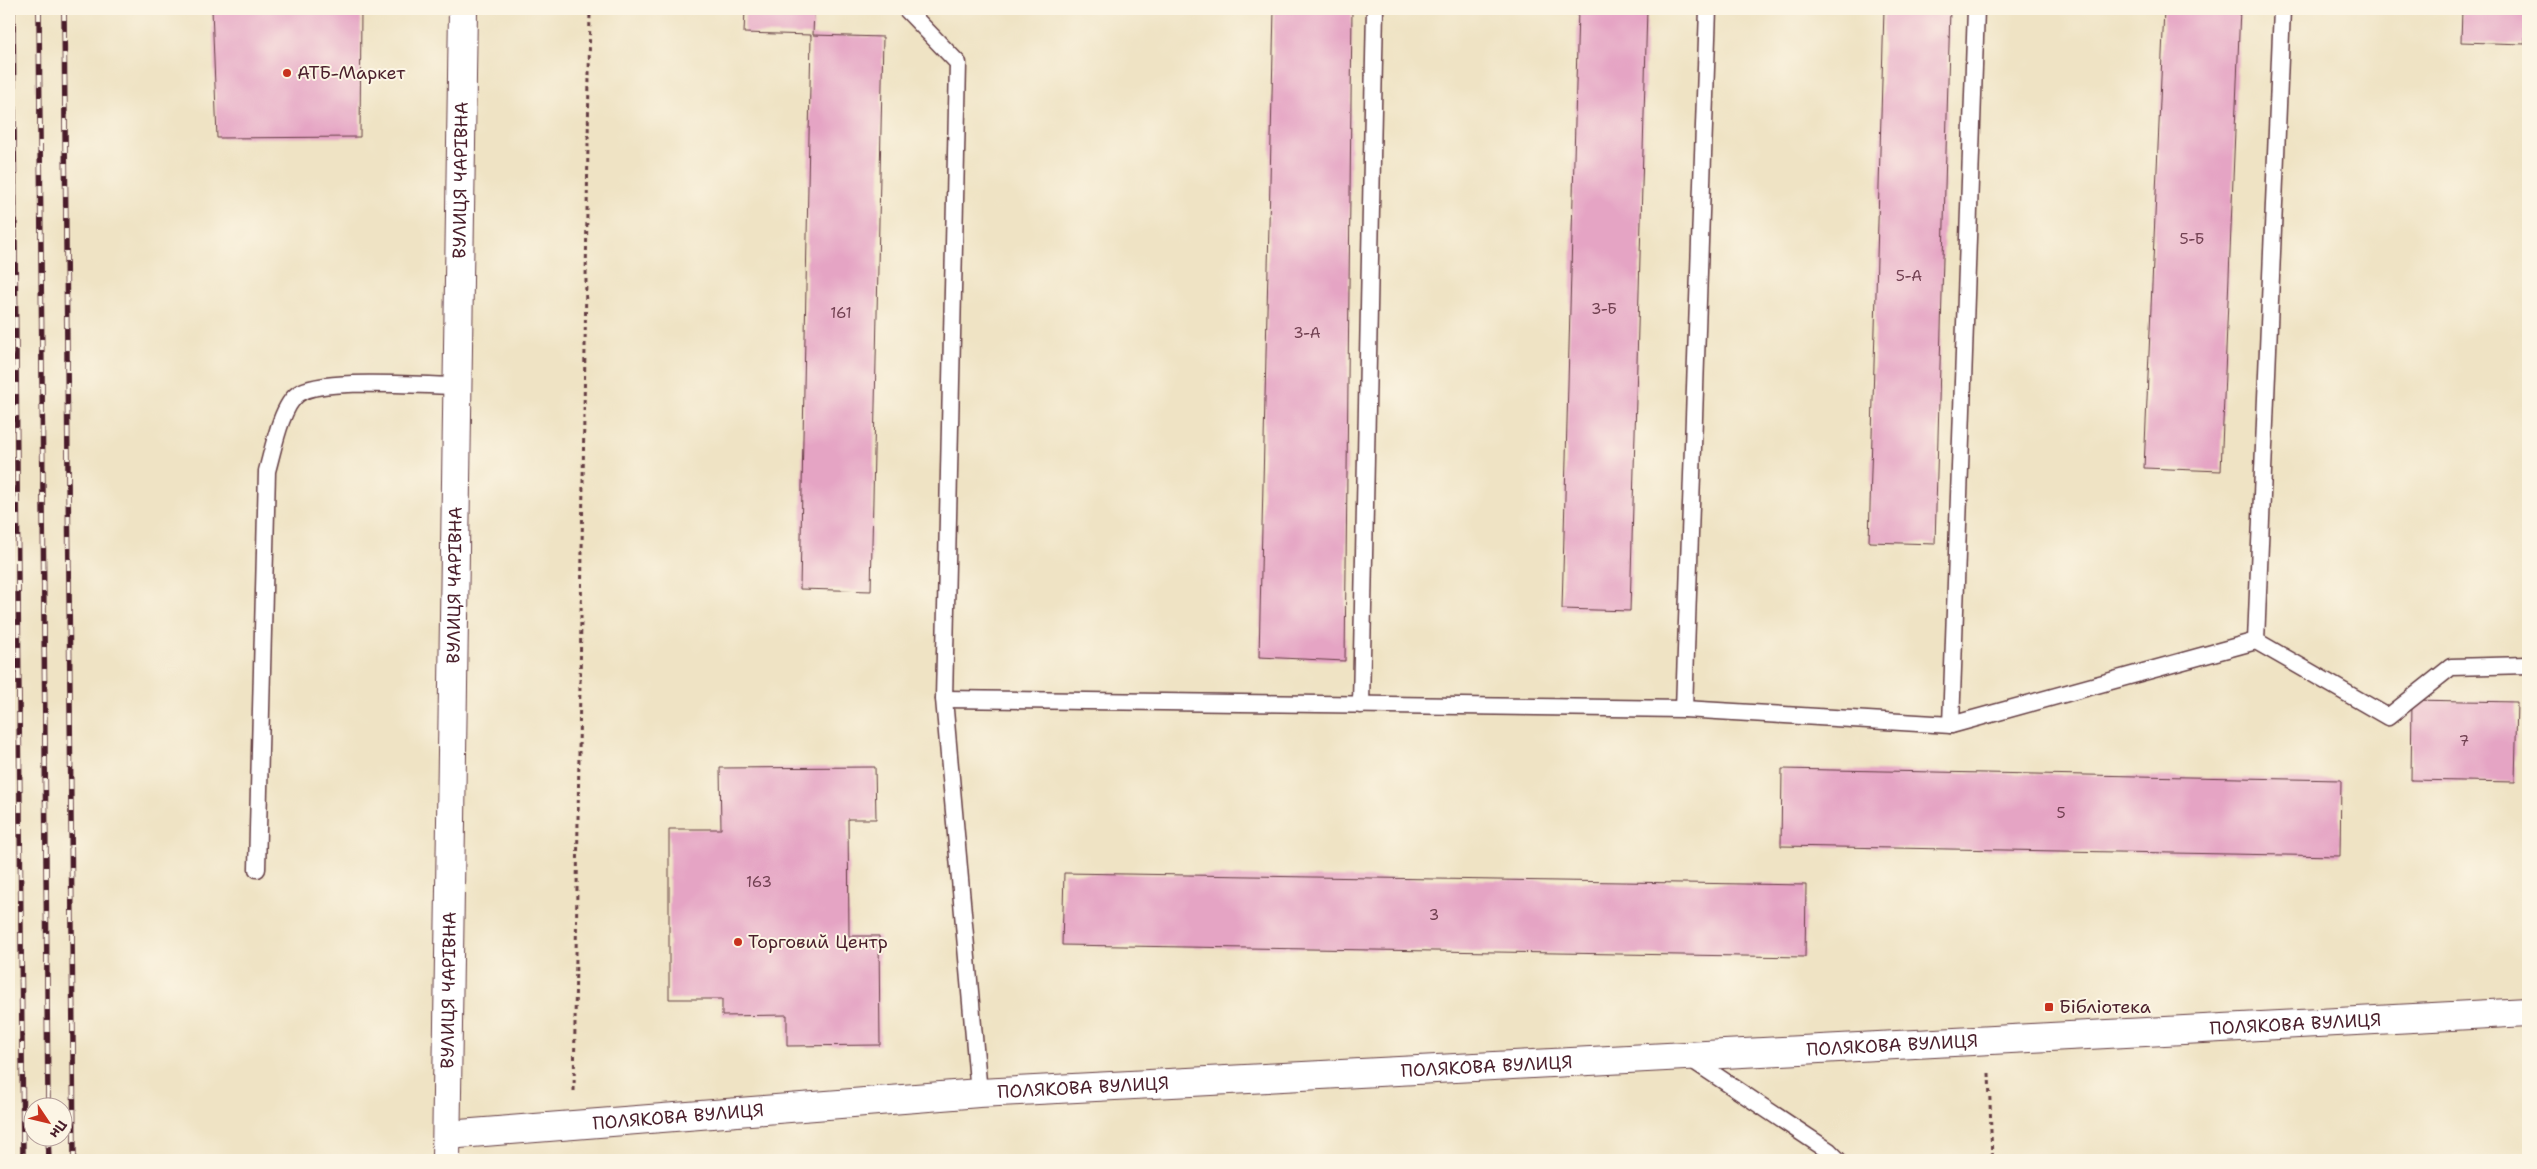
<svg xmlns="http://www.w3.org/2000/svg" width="2537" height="1169" font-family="'Shantell Sans',sans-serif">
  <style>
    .building { fill: #e5a4c4 }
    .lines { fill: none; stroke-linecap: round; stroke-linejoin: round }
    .lane-casing { stroke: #633c42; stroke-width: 19 }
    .secondary-casing { stroke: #633c42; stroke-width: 30 }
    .path { stroke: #633c42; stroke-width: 3; stroke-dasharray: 4 4; stroke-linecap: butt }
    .lane { stroke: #fff; stroke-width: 16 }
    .secondary { stroke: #fff; stroke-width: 28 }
    .rail-casing { stroke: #4a1f2b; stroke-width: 5.5 }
    .rail { stroke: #fcf5e5; stroke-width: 4; stroke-dasharray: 11; stroke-linecap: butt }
    .poi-dot { fill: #c8321e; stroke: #fcf5e5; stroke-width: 2 }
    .labels { text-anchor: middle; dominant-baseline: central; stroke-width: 4; stroke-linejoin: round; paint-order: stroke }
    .number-label { font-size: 15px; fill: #714051 }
    .poi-label { font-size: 18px; fill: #4a1f2b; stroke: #fcf5e5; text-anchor: start }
    .street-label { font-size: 18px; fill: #4a1f2b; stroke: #fcf5e5 }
  </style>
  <rect width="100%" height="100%" fill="#fcf5e5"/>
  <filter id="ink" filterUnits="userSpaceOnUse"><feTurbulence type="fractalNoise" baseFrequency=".02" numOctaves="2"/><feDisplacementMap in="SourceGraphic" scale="10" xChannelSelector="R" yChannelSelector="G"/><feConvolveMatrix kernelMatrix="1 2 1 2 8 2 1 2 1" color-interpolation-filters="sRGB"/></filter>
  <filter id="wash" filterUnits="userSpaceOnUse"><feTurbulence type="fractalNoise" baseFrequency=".0096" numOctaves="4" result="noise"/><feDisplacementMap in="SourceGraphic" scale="20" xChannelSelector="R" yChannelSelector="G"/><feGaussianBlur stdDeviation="1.12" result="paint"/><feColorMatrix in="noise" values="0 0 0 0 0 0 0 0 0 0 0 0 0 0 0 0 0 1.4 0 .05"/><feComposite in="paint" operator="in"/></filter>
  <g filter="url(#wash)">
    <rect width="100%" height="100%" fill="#efe3c4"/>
    <g id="blocks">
      <g class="building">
        <path d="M 212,9 L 361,9 L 360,137 L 217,138 Z"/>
        <path d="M 745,9 L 814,9 L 813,35 L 883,37 L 871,591 L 800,589 L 811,35 L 744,33 Z"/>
        <path d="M 1274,9 L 1352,9 L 1345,661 L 1259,657 Z"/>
        <path d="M 1578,9 L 1647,9 L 1630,611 L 1562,609 Z"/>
        <path d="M 1884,9 L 1950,9 L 1935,544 L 1869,542 Z"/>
        <path d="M 2164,9 L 2240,9 L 2221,471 L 2144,468 Z"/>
        <path d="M 2462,9 L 2526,9 L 2525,44 L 2461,42 Z"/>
        <path d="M 2412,700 L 2517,702 L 2515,782 L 2411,780 Z"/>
        <path d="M 875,767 L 876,819 L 848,819 L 849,936 L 879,936 L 880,1045 L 787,1046 L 787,1015 L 722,1016 L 722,999 L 669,999 L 669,829 L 721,829 L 720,768 Z"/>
        <path d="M 1782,769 L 2341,780 L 2340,856 L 1781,846 Z"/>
        <path d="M 1064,873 L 1806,885 L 1805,957 L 1062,945 Z"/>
      </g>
    </g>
  </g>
  <g filter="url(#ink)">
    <use href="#blocks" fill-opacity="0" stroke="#633c42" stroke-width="1"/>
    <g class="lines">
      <g class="lane-casing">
        <g id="lane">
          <path d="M 906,9 L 958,63 L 944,699 L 979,1093"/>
          <path d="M 2256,641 L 2282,9"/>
          <path d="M 944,699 L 1684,709 L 1951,725 L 2256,641 L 2388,717 L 2451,667 L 2528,665"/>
          <path d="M 1361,705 L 1375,9"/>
          <path d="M 1684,709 L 1708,9"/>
          <path d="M 1951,725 L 1976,9"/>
          <path d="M 257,869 L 267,471 C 273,450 281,406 298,394 C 321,377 425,386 458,386"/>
          <path d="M 1688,1057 L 1829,1151 L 1838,1160"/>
        </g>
      </g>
      <g class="secondary-casing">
        <g id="secondary">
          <path id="s1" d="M 447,1135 L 979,1093 L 2528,1012"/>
          <path id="s2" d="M 446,1160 L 463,9"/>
        </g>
      </g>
      <g class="path">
        <path d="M 1989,1073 L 1992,1160"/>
        <path d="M 574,1091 L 590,9"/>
      </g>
      <use href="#lane" class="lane"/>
      <use href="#secondary" class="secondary"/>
      <g class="rail-casing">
        <g id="rail">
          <path d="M 13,9 L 23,1160"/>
          <path d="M 39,9 L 48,1106"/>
          <path d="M 64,9 L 74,1160"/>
          <path d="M 48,1136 L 49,1160"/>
        </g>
      </g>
      <use href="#rail" class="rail"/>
    </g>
  </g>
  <g class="poi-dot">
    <circle cx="287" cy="73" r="5"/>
    <circle cx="738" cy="942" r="5"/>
    <rect x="2044" y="1002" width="10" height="10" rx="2.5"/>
  </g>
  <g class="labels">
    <g class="number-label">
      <text x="2192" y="239">5-Б</text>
      <text x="1909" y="276">5-А</text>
      <text x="1604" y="309">3-Б</text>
      <text x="841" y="313">161</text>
      <text x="1307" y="333">3-А</text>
      <text x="2464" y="741">7</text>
      <text x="2061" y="813">5</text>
      <text x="759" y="882">163</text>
      <text x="1434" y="915">3</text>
    </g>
    <g class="poi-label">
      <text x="297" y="73">АТБ-Маркет</text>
      <text x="748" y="942">Торговий Центр</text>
      <text x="2059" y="1007">Бібліотека</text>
    </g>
    <g class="street-label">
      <text stroke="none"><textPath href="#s2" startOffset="980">ВУЛИЦЯ ЧАРІВНА</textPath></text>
      <text stroke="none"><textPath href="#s2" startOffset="575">ВУЛИЦЯ ЧАРІВНА</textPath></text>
      <text stroke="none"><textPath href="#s2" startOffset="170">ВУЛИЦЯ ЧАРІВНА</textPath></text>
      <text stroke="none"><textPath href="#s1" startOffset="1852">ПОЛЯКОВА ВУЛИЦЯ</textPath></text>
      <text stroke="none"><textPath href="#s1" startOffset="1448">ПОЛЯКОВА ВУЛИЦЯ</textPath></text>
      <text stroke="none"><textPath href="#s1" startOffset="1042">ПОЛЯКОВА ВУЛИЦЯ</textPath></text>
      <text stroke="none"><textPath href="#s1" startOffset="638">ПОЛЯКОВА ВУЛИЦЯ</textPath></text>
      <text stroke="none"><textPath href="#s1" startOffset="232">ПОЛЯКОВА ВУЛИЦЯ</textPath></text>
    </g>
  </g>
  <rect width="2537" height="1169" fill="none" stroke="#fcf5e5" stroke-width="30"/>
  <g transform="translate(48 1122) rotate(125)"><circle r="24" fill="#fcf5e5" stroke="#b59f9b"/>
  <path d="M0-4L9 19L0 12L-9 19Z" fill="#c8321e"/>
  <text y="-8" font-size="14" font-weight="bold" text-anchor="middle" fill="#4a1f2b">Пн</text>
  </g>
</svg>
